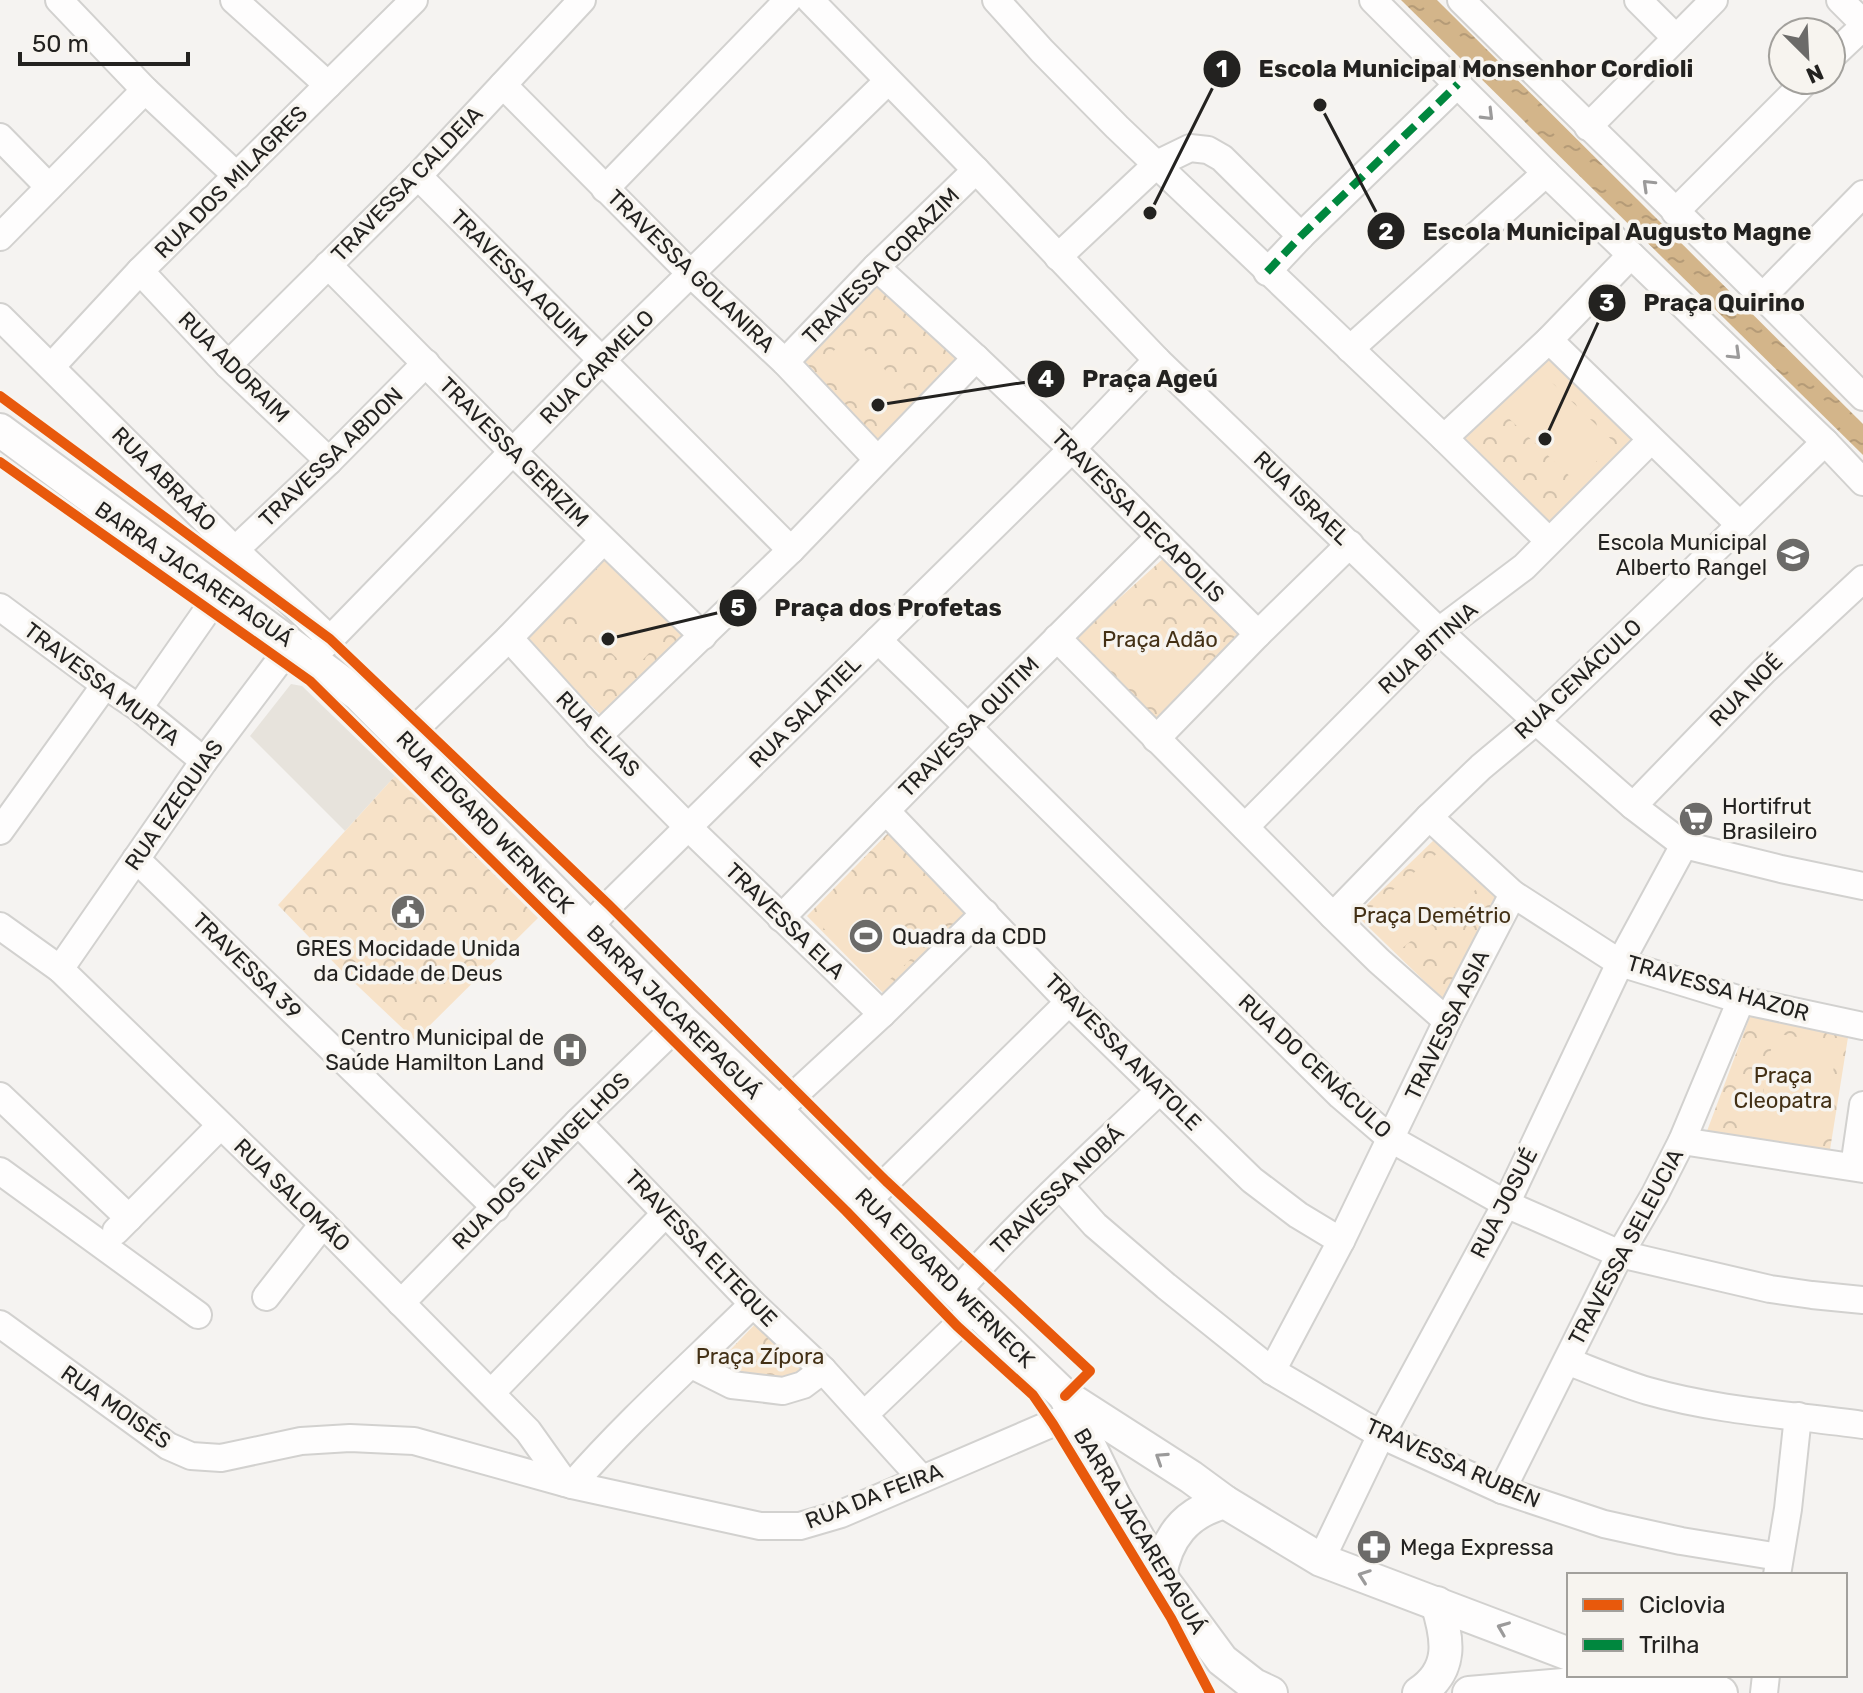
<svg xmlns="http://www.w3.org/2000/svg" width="1863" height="1693" font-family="Rubik,sans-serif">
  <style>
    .built { fill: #e7e3dc }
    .park { fill: url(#park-crowns) }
    .pitch { fill: #f7e2c8 }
    .water { fill: url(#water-ripples) }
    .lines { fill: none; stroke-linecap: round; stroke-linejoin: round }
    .minor-casing { stroke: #d2d1cf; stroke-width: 30 }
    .major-casing { stroke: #d2d1cf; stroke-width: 36 }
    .minor { stroke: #fefdfd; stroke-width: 26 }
    .major { stroke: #fefdfd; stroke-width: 32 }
    .quiet { stroke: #00873e; stroke-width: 8; stroke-dasharray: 16 8; stroke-linecap: butt }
    .cycleway-casing { stroke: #f7f4ef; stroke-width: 15 }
    .cycleway { stroke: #e8590c; stroke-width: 10 }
    .oneway { stroke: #9b9a9a }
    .labels { text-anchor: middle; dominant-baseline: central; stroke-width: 7; stroke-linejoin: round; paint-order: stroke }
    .street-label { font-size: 22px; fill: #232220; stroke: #f7f4ef }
    .poi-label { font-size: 22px; fill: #232220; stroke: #f7f4ef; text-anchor: start }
    .park-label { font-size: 22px; fill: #433015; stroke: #f7f4ef }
    .leader { fill: none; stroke: #232220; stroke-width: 3 }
    .callout-dot { fill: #232220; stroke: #f7f4ef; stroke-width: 3 }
    .mark-label { font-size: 24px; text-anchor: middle; font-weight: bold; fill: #fff }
    .callout-label { font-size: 24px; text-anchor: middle; font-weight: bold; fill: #232220; stroke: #f7f4ef; stroke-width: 7; stroke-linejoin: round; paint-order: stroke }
  </style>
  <defs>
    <pattern id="park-crowns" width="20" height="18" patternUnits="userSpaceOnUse" patternTransform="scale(2)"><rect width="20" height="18" fill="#f7e2c8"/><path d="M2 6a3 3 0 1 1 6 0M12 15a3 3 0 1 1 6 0" fill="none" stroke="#d3c2ac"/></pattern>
    <pattern id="water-ripples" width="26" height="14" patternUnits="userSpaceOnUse" patternTransform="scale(2)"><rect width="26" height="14" fill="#d3b58a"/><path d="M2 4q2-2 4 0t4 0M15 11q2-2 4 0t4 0" fill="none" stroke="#b59b77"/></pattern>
  </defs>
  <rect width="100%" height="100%" fill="#f5f3f1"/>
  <path class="built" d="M 291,684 L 302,686 L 395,776 L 345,831 L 250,736 Z"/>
  <g class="park">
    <path d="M 877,280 L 962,363 L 878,447 L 795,361 Z"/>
    <path d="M 1541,349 L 1641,443 L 1549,535 L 1449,435 Z"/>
    <path d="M 606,551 L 693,634 L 608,721 L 523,644 Z"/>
    <path d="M 1165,557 L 1244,637 L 1161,724 L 1074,639 Z"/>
    <path d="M 395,776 L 538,918 L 415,1040 L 343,972 L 278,905 Z"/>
    <path d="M 893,828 L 974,915 L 886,996 L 807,916 Z"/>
    <path d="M 1435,839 L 1499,901 L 1446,1002 L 1356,915 Z"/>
    <path d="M 1752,1011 L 1849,1031 L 1829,1156 L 1707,1131 Z"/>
    <path d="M 759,1320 L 808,1371 L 769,1384 L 713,1368 Z"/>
  </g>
  <g class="pitch">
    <path d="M 849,335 L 914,398 L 884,428 L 819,366 Z"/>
    <path d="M 1541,372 L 1614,442 L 1577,483 L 1502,412 Z"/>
    <path d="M 609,563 L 675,626 L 631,672 L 565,608 Z"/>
    <path d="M 1122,600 L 1205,677 L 1167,716 L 1085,640 Z"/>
    <path d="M 1440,851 L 1478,888 L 1401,949 L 1365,913 Z"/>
    <path d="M 850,884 L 917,953 L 881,988 L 814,918 Z"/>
    <path d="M 1774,1033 L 1838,1044 L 1819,1150 L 1755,1138 Z"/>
  </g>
  <path class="water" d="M 1401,0 L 1437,0 L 1863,424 L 1863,455 Z"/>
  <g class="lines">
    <g class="minor-casing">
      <g id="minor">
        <path d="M 59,0 L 145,90 L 237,176"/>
        <path d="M 234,0 L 328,85"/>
        <path d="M 810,0 L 976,170 L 1157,360 L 1439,631 L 1536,721 L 1633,806 L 1684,845 L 1781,869 L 1863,886"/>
        <path d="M 996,0 L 1042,51 L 1117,127 L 1444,438 L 1549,541"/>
        <path d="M 1373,0 L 1546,173 L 1825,442 L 1863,482"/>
        <path d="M 1461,0 C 1595,133 1731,263 1863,397"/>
        <path d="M 1638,0 L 1676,38"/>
        <path d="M 1840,0 L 1863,23"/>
        <path d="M 1831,57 L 1863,27"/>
        <path d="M 503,85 L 691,274 L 785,362 L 877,459"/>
        <path d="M 1588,127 L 1714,0"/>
        <path d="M 0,137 L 49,187"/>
        <path d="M 418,176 L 791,550"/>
        <path d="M 605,189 L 788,0"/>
        <path d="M 1675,212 L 1807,80"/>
        <path d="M 0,237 L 145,90"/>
        <path d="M 1058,257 L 1157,164 L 1190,148 L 1208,150 L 1222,158 L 1301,236"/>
        <path d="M 328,265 L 512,451 L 703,636"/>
        <path d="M 876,267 L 976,358 L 1072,449 L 1258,634"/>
        <path d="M 140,271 L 228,365 L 329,461"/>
        <path d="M 1267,272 L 1301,236 L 1458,84"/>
        <path d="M 1763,296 L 1863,194"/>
        <path d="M 0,317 L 235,550 L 330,639"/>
        <path d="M 1549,340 L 1740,525"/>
        <path d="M 1350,349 L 1546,173"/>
        <path d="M 785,362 L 876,267 L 976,170"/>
        <path d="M 228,365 L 418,176 L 582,0"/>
        <path d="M 51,367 L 140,271 L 414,0"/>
        <path d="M 1444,438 L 1549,340 L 1631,255"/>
        <path d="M 235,550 L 329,461 L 426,363"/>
        <path d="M 0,607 L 105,685 L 139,708 L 204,761"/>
        <path d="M 509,638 L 598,736 L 689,828 L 882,1014"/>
        <path d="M 1057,638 L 1333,916 L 1379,961 L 1447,1021"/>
        <path d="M 878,640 L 968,727 L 1341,1096 L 1391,1139 L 1506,1204 L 1620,1254 L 1770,1289 L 1812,1295 L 1863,1300"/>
        <path d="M 311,659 L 601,361 L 888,81"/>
        <path d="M 139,708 L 220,592"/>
        <path d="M 598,736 L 791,550 L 976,358"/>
        <path d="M 1156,739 L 1258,634 L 1350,544"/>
        <path d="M 404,740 L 509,638 L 603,541"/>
        <path d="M 1633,806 L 1764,671 L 1863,579"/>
        <path d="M 886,811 L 1069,1002 L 1252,1180 L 1298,1215 L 1341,1241"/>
        <path d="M 1429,817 L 1513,894 L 1620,963 L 1741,1000 L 1863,1026"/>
        <path d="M 1245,827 L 1439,631 L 1524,567 L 1651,440"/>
        <path d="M 0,831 L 105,685"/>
        <path d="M 136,859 L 496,1208"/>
        <path d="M 1333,916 L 1429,817 L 1481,767 L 1536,721 L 1695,569 L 1825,442"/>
        <path d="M 781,918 L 968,727 L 1159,537"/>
        <path d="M 0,926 L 60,969 L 323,1224 L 528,1431 L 565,1483"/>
        <path d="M 588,928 L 609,905 L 1072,449 L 1157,360"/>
        <path d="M 60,969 L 204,761 L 292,644"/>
        <path d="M 0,1096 L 129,1218"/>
        <path d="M 777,1111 L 882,1014 L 985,913"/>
        <path d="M 578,1122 L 753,1304 L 823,1370 L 922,1479"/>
        <path d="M 1682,1141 L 1863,1169"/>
        <path d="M 1854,1167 L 1863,1105"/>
        <path d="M 0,1171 L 198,1315"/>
        <path d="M 1060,1186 L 1095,1225 L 1166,1286 L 1272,1371 L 1381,1435 L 1502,1490 L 1604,1524 L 1681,1541 L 1779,1557"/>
        <path d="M 867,1201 L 1069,1002"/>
        <path d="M 116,1231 L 220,1126"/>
        <path d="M 957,1292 C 1020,1220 1091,1156 1160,1090"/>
        <path d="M 266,1297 L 323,1224"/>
        <path d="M 401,1303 L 578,1122 L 682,1021"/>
        <path d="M 0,1324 L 168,1446 L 191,1456 L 221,1458 L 301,1441 L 350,1438 L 414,1441 L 572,1485 L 760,1526 L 800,1526 L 841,1514 L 1074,1414"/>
        <path d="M 1567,1361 C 1593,1371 1621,1383 1648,1391 C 1718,1411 1791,1415 1863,1425"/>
        <path d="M 692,1365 L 732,1385 L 783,1391 L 803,1385 L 823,1370"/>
        <path d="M 1272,1371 L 1341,1241 L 1447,1021 L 1513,894"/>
        <path d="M 491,1393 L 665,1214"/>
        <path d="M 865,1414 L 957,1326 L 974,1307"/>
        <path d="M 572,1485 C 628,1421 692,1364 753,1304"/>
        <path d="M 1502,1490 L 1620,1254 L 1655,1194 L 1682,1141 L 1741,1000"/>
        <path d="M 1321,1560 L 1381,1435 L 1506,1204 L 1620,963 L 1684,845"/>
        <path d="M 1777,1575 L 1788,1509 L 1798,1416"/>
        <path d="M 1764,1693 L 1766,1675"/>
      </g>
    </g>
    <g class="major-casing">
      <g id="major">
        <path d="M 0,430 L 359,695 L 682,1021 L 777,1111 L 957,1292 L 1065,1396 L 1191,1477 L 1225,1502 L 1321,1560 L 1569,1654"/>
        <path d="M 1065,1396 L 1114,1496 L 1160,1576 L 1222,1660 L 1254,1685 L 1271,1693"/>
        <path d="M 1160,1576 C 1166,1538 1186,1512 1225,1502"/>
        <path d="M 1624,1675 L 1634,1679 L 1721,1693"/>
        <path d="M 1419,1693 C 1454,1670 1448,1638 1437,1603"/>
        <path d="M 1469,1693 L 1634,1679"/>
      </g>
    </g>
    <use href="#minor" class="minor"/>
    <use href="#major" class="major"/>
    <path class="quiet" d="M 1267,272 L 1301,236 L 1458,84"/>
    <g class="cycleway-casing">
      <g id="cycleway">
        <path d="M 0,396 L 330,639 L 609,905 L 886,1181 L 1090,1371 L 1065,1396"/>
        <path d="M 0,462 L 310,681 L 846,1211 L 957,1326 L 1033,1395 L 1053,1424 L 1171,1618 L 1210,1693"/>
      </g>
    </g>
    <use href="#cycleway" class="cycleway"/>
  </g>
  <defs><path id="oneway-chevron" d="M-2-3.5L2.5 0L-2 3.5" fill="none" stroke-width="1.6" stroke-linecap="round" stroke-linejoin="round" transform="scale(2)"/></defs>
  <g class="oneway">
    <use href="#oneway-chevron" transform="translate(1488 115) rotate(45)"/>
    <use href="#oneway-chevron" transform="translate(1648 185) rotate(-136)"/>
    <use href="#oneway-chevron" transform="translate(1735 354) rotate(44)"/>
    <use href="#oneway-chevron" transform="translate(1161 1458) rotate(-147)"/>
    <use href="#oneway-chevron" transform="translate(1364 1576) rotate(-160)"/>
    <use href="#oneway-chevron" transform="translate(1503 1628) rotate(-158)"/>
  </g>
  <defs>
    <g id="school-disc" transform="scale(1.8)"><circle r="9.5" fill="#6c6b69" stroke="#f7f4ef"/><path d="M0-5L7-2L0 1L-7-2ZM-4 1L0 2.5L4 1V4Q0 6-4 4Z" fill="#fff"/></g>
    <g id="supermarket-disc" transform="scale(1.8)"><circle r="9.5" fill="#6c6b69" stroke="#f7f4ef"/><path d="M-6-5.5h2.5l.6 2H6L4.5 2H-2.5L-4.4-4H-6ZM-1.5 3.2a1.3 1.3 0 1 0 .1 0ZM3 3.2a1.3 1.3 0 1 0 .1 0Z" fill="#fff"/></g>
    <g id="civic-disc" transform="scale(1.8)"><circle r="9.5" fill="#6c6b69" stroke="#f7f4ef"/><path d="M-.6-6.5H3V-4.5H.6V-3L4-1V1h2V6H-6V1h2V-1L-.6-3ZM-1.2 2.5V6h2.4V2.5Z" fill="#fff"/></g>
    <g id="stadium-disc" transform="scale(1.8)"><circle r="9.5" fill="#6c6b69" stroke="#f7f4ef"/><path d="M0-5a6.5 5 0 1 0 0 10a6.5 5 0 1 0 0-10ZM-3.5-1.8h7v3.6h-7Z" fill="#fff"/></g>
    <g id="hospital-disc" transform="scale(1.8)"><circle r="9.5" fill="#6c6b69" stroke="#f7f4ef"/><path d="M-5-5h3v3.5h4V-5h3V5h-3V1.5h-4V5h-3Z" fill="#fff"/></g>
    <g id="pharmacy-disc" transform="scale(1.8)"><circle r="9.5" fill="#6c6b69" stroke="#f7f4ef"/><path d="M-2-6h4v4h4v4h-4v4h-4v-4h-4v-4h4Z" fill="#fff"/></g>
  </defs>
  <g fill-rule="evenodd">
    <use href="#school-disc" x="1793" y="555"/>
    <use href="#supermarket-disc" x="1696" y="819"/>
    <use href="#civic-disc" x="408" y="912"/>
    <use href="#stadium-disc" x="866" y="936"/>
    <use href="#hospital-disc" x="570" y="1050"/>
    <use href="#pharmacy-disc" x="1374" y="1547"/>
  </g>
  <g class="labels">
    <g class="street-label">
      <text transform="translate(231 182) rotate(-45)">RUA DOS MILAGRES</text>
      <text transform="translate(407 184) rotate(-46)">TRAVESSA CALDEIA</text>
      <text transform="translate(881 266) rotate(-45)">TRAVESSA CORAZIM</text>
      <text transform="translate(691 271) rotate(44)">TRAVESSA GOLANIRA</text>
      <text transform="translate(519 278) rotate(45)">TRAVESSA AQUIM</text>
      <text transform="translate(234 367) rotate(45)">RUA ADORAIM</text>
      <text transform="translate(597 367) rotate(-45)">RUA CARMELO</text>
      <text transform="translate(514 452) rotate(45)">TRAVESSA GERIZIM</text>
      <text transform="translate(331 457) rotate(-44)">TRAVESSA ABDON</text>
      <text transform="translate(164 479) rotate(45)">RUA ABRAÃO</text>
      <text transform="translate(1302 498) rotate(44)">RUA ISRAEL</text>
      <text transform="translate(1138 516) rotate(45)">TRAVESSA DECAPOLIS</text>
      <text transform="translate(194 574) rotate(35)">BARRA JACAREPAGUÁ</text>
      <text transform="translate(1428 648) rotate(-42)">RUA BITINIA</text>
      <text transform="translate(1578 679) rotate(-43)">RUA CENÁCULO</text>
      <text transform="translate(102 684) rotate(37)">TRAVESSA MURTA</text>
      <text transform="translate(1746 690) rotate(-45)">RUA NOÉ</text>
      <text transform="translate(805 712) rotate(-45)">RUA SALATIEL</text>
      <text transform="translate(969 727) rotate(-45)">TRAVESSA QUITIM</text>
      <text transform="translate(598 734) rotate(46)">RUA ELIAS</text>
      <text transform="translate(174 805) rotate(-55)">RUA EZEQUIAS</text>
      <text transform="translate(485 822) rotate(46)">RUA EDGARD WERNECK</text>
      <text transform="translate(785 921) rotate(44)">TRAVESSA ELA</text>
      <text transform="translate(247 966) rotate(44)">TRAVESSA 39</text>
      <text transform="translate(1718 988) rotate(16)">TRAVESSA HAZOR</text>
      <text transform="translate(674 1012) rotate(45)">BARRA JACAREPAGUÁ</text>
      <text transform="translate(1447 1025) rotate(-64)">TRAVESSA ASIA</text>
      <text transform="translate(1123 1052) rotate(45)">TRAVESSA ANATOLE</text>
      <text transform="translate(1315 1066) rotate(43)">RUA DO CENÁCULO</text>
      <text transform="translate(541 1161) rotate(-45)">RUA DOS EVANGELHOS</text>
      <text transform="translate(1057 1190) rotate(-44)">TRAVESSA NOBÁ</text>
      <text transform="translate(292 1195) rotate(44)">RUA SALOMÃO</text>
      <text transform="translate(1504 1203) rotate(-63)">RUA JOSUÉ</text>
      <text transform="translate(1626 1247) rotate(-62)">TRAVESSA SELEUCIA</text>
      <text transform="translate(701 1248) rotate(46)">TRAVESSA ELTEQUE</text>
      <text transform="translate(945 1278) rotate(45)">RUA EDGARD WERNECK</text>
      <text transform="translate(116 1407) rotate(35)">RUA MOISÉS</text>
      <text transform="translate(1453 1463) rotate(24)">TRAVESSA RUBEN</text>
      <text transform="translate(874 1496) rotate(-21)">RUA DA FEIRA</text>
      <text transform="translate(1140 1531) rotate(59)">BARRA JACAREPAGUÁ</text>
    </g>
    <g class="poi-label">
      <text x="1767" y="542" text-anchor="end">Escola Municipal<tspan x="1767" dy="25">Alberto Rangel</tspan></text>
      <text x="1722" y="806">Hortifrut<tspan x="1722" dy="25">Brasileiro</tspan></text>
      <text x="892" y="936">Quadra da CDD</text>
      <text x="408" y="948" text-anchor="middle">GRES Mocidade Unida<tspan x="408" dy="25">da Cidade de Deus</tspan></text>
      <text x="544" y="1037" text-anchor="end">Centro Municipal de<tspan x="544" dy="25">Saúde Hamilton Land</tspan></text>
      <text x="1400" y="1547">Mega Expressa</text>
    </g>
    <g class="park-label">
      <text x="1160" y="639">Praça Adão</text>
      <text x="1432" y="915">Praça Demétrio</text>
      <text x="1783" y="1075">Praça<tspan x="1783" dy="25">Cleopatra</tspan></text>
      <text x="760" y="1356">Praça Zípora</text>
    </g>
  </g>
  <path class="leader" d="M1150 213L1222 69M1320 105L1386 231M1545 439L1607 303M878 405L1046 379M608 639L738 608"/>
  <g class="callout-dot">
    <circle cx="1150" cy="213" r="8"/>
    <circle cx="1320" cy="105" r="8"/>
    <circle cx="1545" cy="439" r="8"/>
    <circle cx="878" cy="405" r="8"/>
    <circle cx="608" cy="639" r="8"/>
    <circle cx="1222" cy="69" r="20"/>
    <circle cx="1386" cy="231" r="20"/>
    <circle cx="1607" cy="303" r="20"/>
    <circle cx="1046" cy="379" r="20"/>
    <circle cx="738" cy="608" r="20"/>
  </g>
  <g class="mark-label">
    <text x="1222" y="77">1</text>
    <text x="1386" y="240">2</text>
    <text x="1607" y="311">3</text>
    <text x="1046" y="387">4</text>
    <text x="738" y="616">5</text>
  </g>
  <g class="callout-label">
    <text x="1476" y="77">Escola Municipal Monsenhor Cordioli</text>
    <text x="1617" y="240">Escola Municipal Augusto Magne</text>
    <text x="1724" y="311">Praça Quirino</text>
    <text x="1150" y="387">Praça Ageú</text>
    <text x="888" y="616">Praça dos Profetas</text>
  </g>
  <rect x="1567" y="1573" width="280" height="104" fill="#f7f4ef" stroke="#a2a09c" stroke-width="2"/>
  <rect x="1583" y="1599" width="40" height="12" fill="#e8590c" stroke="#a2a09c" stroke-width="2"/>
  <text x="1639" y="1613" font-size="24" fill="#232220">Ciclovia</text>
  <rect x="1583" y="1639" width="40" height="12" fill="#00873e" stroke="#a2a09c" stroke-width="2"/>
  <text x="1639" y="1653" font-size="24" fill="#232220">Trilha</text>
  <g transform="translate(1807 56) rotate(156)"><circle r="38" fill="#f7f4ef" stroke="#a2a09c" stroke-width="2"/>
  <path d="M0-6L14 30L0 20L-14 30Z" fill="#6c6b69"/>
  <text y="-12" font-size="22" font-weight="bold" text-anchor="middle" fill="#232220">N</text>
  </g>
  <path d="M20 52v12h168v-12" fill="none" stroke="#232220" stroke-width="4"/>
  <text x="32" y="52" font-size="24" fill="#232220" stroke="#f7f4ef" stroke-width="6" paint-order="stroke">50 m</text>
</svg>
